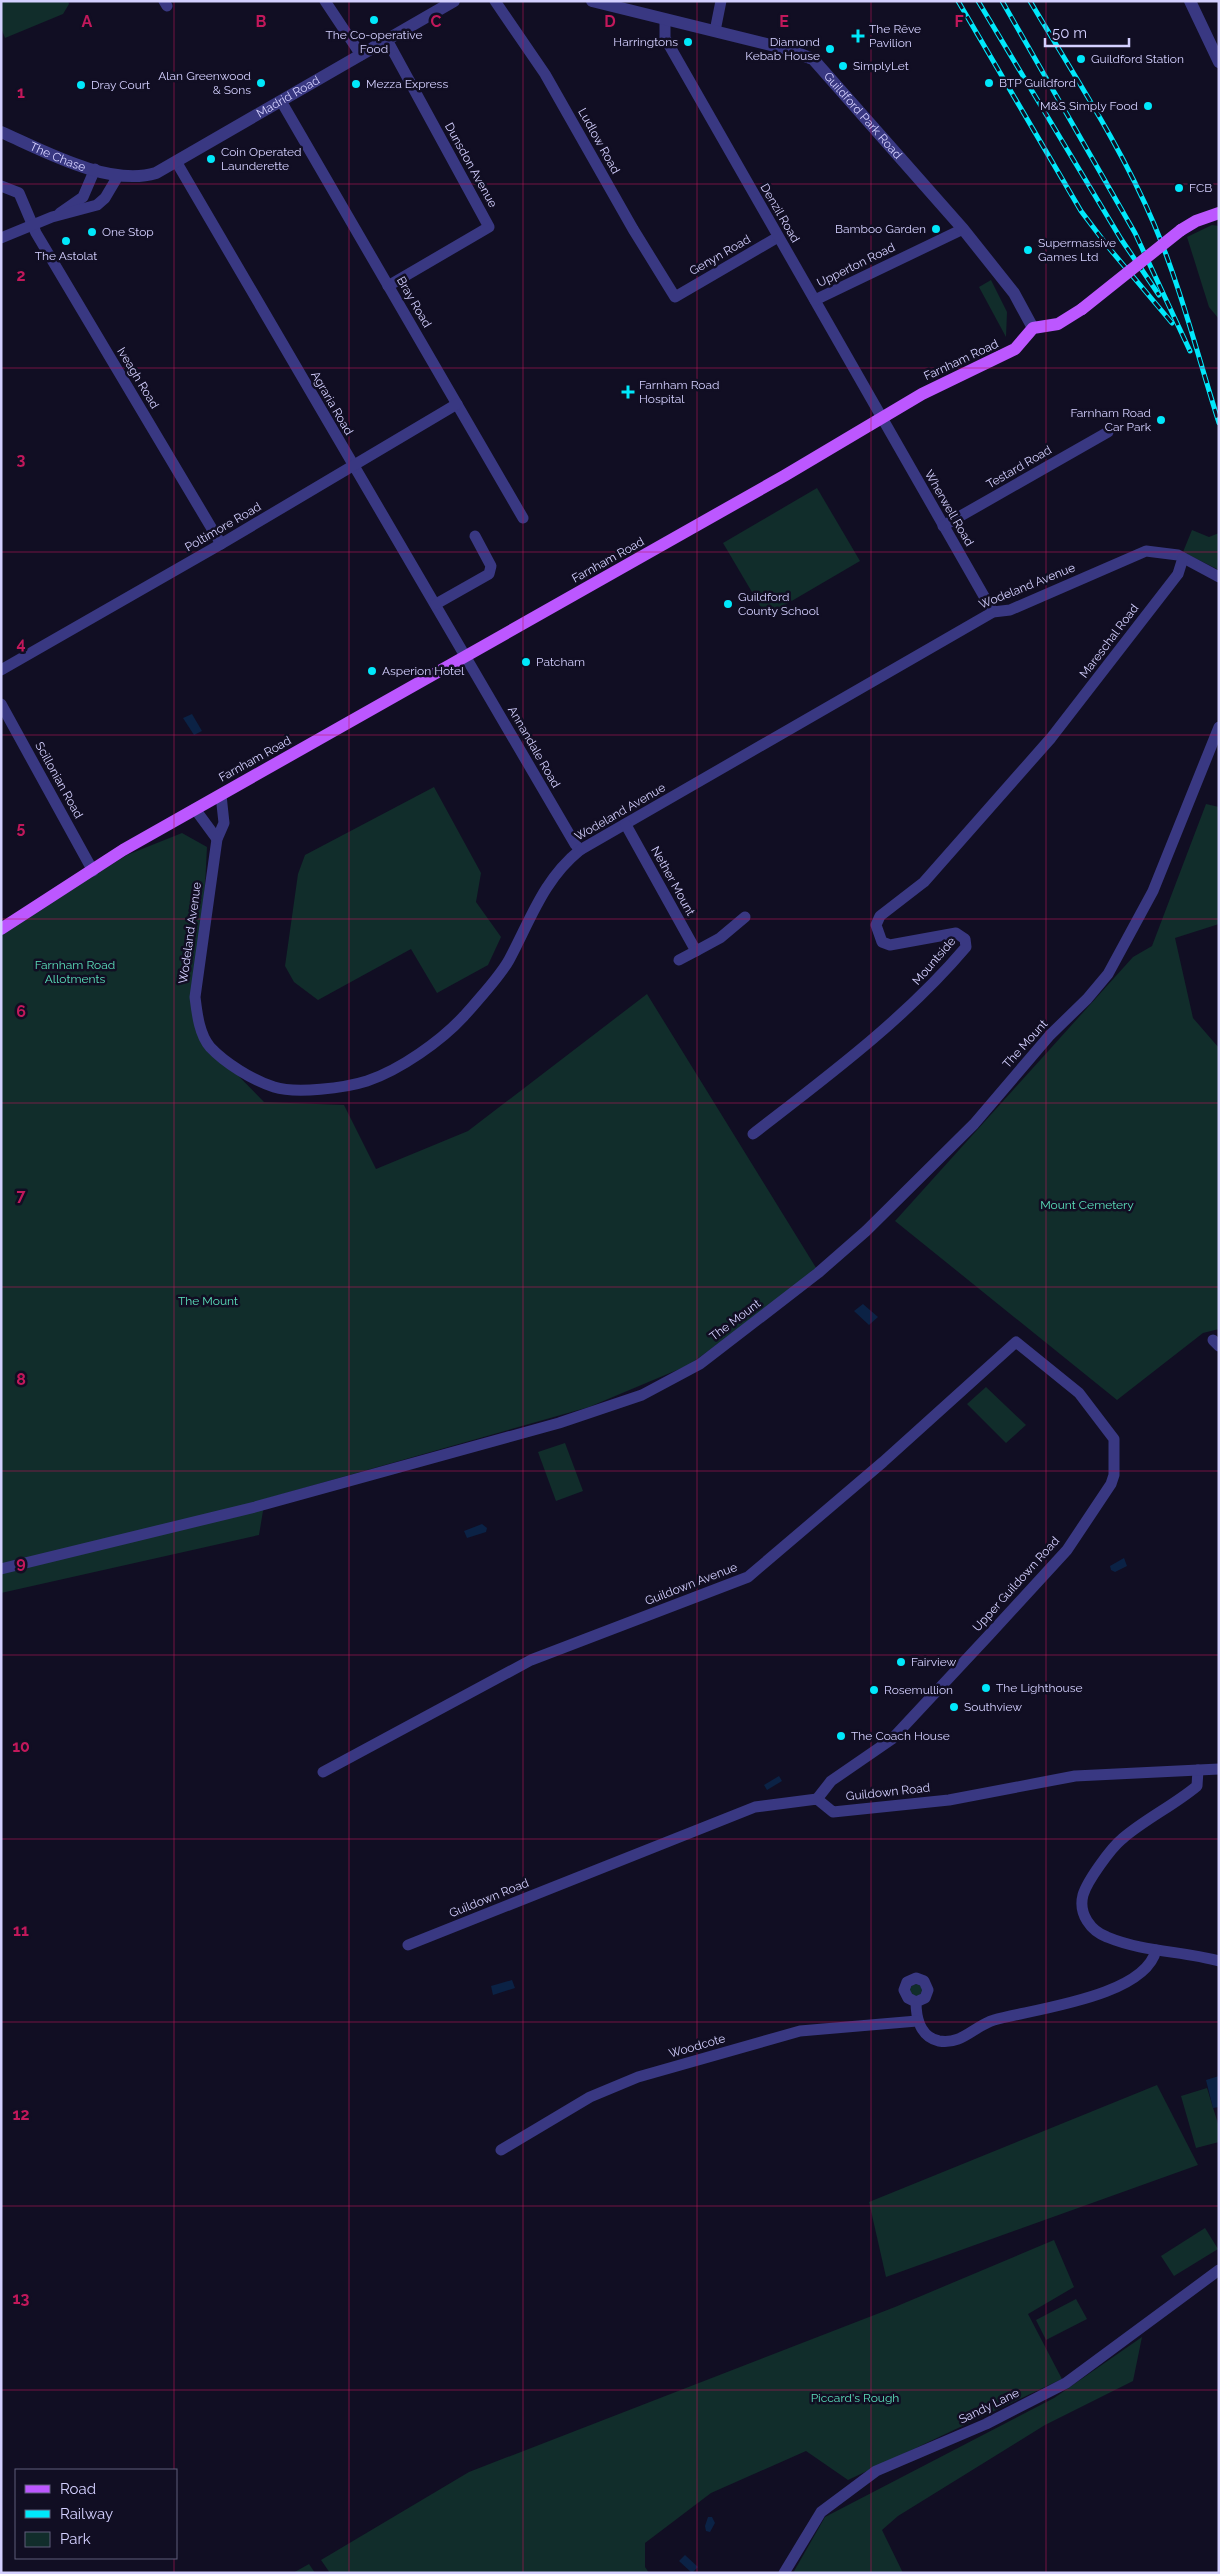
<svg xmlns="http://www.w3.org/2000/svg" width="1220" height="2574" font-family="Raleway,sans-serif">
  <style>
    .green { fill: #112d2b }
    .water { fill: #0b2245 }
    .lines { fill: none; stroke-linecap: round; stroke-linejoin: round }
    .minor { stroke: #393882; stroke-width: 11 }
    .tertiary { stroke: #393882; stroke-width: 12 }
    .primary { stroke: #bc57ff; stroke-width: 12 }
    .rail-casing { stroke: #00e8fb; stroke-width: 5 }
    .rail { stroke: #110e23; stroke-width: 3; stroke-dasharray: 9; stroke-linecap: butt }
    .primary-bridge { stroke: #bc57ff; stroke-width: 12 }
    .grid { fill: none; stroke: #c2185b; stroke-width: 1; stroke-opacity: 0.55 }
    .poi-dot { fill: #00e8fb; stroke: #110e23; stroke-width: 2 }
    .labels { text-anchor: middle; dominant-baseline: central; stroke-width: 5; stroke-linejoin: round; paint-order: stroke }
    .poi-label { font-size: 12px; fill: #d4d0ff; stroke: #110e23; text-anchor: start }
    .street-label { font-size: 12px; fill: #d4d0ff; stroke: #110e23 }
    .park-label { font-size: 12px; fill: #5be0bb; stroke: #110e23 }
    .grid-label { font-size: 16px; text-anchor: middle; font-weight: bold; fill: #c2185b; stroke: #110e23; stroke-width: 5; stroke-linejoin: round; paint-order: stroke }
  </style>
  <rect width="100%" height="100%" fill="#110e23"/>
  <g class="green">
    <path d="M 1,1 L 68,1 L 69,4 L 63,14 L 5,38 L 1,28 Z"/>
    <path d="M 1212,225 L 1219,226 L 1219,319 L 1209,307 L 1187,237 Z"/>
    <path d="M 991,280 L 1007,312 L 1006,337 L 979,287 Z"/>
    <path d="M 817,488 L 860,561 L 766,616 L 723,543 Z"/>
    <path d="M 1192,530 L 1209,537 L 1219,533 L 1219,570 L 1183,552 Z"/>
    <path d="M 434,787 L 481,873 L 476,902 L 501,937 L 488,965 L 437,993 L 411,949 L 318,1000 L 294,982 L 285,966 L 298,874 L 305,855 Z"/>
    <path d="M 1206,804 L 1219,807 L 1219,924 L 1175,938 L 1193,1018 L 1219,1048 L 1219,1329 L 1203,1333 L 1117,1400 L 895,1221 L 1133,957 L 1152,946 Z"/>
    <path d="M 182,833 L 207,847 L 202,945 L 195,997 L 209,1046 L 264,1102 L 344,1105 L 376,1169 L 468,1131 L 647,994 L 818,1271 L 689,1365 L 589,1407 L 265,1499 L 259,1535 L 1,1593 L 1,933 L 127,855 Z"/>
    <path d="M 986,1387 L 1026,1425 L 1006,1443 L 967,1404 Z"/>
    <path d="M 565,1443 L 583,1491 L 556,1501 L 538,1452 Z"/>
    <circle cx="916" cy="1990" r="6"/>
    <path d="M 1157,2085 L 1198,2165 L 886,2277 L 869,2202 Z"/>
    <path d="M 1207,2088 L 1219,2127 L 1219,2142 L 1196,2148 L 1181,2096 Z"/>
    <path d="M 1205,2228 L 1218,2249 L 1174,2276 L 1161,2256 Z"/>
    <path d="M 1054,2240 L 1074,2287 L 1028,2314 L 1062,2379 L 848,2480 L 806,2451 L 711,2493 L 645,2543 L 645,2567 L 649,2573 L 330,2573 L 321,2560 L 469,2472 L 895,2307 Z"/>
    <path d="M 1076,2299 L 1087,2319 L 1046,2340 L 1036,2320 Z"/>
    <path d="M 1142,2337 L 1133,2381 L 1045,2425 L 898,2516 L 882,2530 L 903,2573 L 793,2573 L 825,2517 L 1054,2398 Z"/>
    <path d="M 309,2564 L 315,2573 L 293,2573 Z"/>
  </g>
  <g class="water">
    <path d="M 192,714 L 202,731 L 194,735 L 183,718 Z"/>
    <path d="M 863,1304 L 878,1317 L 869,1325 L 854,1311 Z"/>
    <path d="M 482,1524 L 487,1528 L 486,1532 L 467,1538 L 464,1531 Z"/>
    <path d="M 1124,1558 L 1127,1566 L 1115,1572 L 1111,1570 L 1110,1566 Z"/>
    <path d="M 779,1776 L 782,1781 L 767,1790 L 764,1785 Z"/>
    <path d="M 512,1980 L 515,1988 L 493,1995 L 491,1986 Z"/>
    <path d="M 1219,2076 L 1219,2107 L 1213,2108 L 1206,2080 Z"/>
    <path d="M 708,2517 L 712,2517 L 715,2523 L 710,2532 L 706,2531 L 705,2526 Z"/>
    <path d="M 685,2555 L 698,2567 L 692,2573 L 679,2561 Z"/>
  </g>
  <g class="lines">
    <g class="minor">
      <path d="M 164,1 L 167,6"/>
      <path d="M 325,1 L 361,55"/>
      <path d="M 495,1 L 545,74 L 633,229 L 675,297 L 778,237"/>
      <path d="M 665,20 L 665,38 L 993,612"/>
      <path d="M 715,31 L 721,1"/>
      <path d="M 387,40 L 489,227 L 388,286"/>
      <path d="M 281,101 L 523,518"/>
      <path d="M 177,163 L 575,844 L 580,850"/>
      <path d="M 1,186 L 19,193 L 36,233 L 221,544"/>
      <path d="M 60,213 L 83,197 L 95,169"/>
      <path d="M 1,238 L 52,217 L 97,205 L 105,198 L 118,176"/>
      <path d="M 815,300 L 963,229"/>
      <path d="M 943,526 L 1108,432"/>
      <path d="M 436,604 L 489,574 L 491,566 L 475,536"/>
      <path d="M 1,670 L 221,544 L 457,404"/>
      <path d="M 1,704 L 93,871"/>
      <path d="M 221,795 L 224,823 L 217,839 L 195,997 C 197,1013 199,1034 210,1047 C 225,1063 252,1080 274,1087 C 296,1094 345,1088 367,1081 C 400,1070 441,1041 464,1016 C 478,1000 499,978 509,960 C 531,919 543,880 580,850 L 993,612 L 1010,610 L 1146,551 L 1178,555 L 1219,577"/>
      <path d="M 195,809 L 217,839"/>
      <path d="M 626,825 L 696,951 L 720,938 L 745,917"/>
      <path d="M 679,960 L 696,951"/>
      <path d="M 753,1134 C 828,1076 905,1019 966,947 L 965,939 L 956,933 L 890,945 L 882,942 L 876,925 L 880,916 L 924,882 L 1051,738 L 1178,574 L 1183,558"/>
      <path d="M 1213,1340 L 1219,1346"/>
      <path d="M 1,1569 L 255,1507 L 559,1423 L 642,1395 L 700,1364 L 818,1273 L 866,1231 L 974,1124 L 1050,1035 L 1087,999 L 1108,974 L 1153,891 L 1219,727"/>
      <path d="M 1198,1770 L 1197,1786 C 1173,1806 1145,1819 1122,1839 C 1111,1848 1087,1881 1083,1895 C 1078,1914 1091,1931 1107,1937 C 1143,1952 1182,1951 1219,1961"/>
      <path d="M 323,1772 L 531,1660 L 748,1577 L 883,1462 L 1016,1342 L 1079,1393 L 1114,1439 L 1114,1475 L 1111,1484 L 1067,1550 L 989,1635 L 892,1739 L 831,1781 L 817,1799"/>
      <path d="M 408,1945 L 755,1807 L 817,1799 L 833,1812 L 949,1800 L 1075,1776 L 1219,1769"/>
      <path d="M 916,2002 L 908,1998 L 904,1990 L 907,1982 L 916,1978 L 924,1981 L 928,1990 L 925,1998 L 916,2002 C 916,2017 920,2037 939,2041 C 962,2045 974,2026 994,2020 C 1033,2009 1145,1997 1156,1950"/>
      <path d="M 501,2150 L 590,2097 L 638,2077 L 800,2031 L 917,2021"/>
      <path d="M 784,2573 L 821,2512 L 876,2471 L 986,2424 L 1066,2383 L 1219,2270"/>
    </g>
    <g class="tertiary">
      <path id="s1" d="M 592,1 L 783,48 L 813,59 L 963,229 L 1014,293 L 1033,328"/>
      <path d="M 1190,1 L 1219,62"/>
      <path id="s2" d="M 1,132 C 44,151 109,187 156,173 L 454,1"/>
    </g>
    <g class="primary">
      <path d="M 1181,230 L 1196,221 L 1219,213"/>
      <path d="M 1,929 L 123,850 L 784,476 L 922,394 L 1015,349 L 1033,328 L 1058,324 L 1082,309"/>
    </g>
    <g class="rail-casing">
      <g id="rail">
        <path d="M 958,1 L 1081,211 L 1109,248 L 1172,323"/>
        <path d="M 978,1 L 1121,239 L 1159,295"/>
        <path d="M 1002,1 L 1135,233 L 1190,351"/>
        <path d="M 1030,1 C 1073,74 1121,146 1154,224 C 1181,288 1198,357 1219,423"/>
      </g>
    </g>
    <use href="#rail" class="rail"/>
    <path class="primary-bridge" d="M 1082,309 L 1181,230"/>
  </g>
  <path class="grid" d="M 174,1 L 174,2470M 349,1 L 349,2573M 523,1 L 523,2573M 697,1 L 697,2573M 871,1 L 871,2573M 1046,1 L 1046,2573M 1,184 L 1219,184M 1,368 L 1219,368M 1,552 L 1219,552M 1,735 L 1219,735M 1,919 L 1219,919M 1,1103 L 1219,1103M 1,1287 L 1219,1287M 1,1471 L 1219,1471M 1,1655 L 1219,1655M 1,1839 L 1219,1839M 1,2022 L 1219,2022M 1,2206 L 1219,2206M 1,2390 L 1219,2390M 174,2558 L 174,2573"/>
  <g class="poi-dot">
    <circle cx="374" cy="20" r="5"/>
    <path d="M855.5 28.5h5v5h5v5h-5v5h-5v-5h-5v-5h5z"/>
    <circle cx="688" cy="42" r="5"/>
    <circle cx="830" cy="49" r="5"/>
    <circle cx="1081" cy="59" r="5"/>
    <circle cx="843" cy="66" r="5"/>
    <circle cx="261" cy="83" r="5"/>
    <circle cx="989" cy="83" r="5"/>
    <circle cx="356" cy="84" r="5"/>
    <circle cx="81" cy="85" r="5"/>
    <circle cx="1148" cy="106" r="5"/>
    <circle cx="211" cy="159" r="5"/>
    <circle cx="1179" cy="188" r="5"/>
    <circle cx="936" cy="229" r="5"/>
    <circle cx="92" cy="232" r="5"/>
    <circle cx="66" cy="241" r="5"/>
    <circle cx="1028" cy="250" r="5"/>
    <path d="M625.5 384.5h5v5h5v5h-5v5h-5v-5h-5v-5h5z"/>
    <circle cx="1161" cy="420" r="5"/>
    <circle cx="728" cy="604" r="5"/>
    <circle cx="526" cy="662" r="5"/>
    <circle cx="372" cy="671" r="5"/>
    <circle cx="901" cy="1662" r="5"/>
    <circle cx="986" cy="1688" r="5"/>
    <circle cx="874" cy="1690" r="5"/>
    <circle cx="954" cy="1707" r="5"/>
    <circle cx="841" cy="1736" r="5"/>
  </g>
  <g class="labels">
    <g class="poi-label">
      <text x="869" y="29">The Rêve<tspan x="869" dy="14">Pavilion</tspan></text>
      <text x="374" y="35" text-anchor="middle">The Co-operative<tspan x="374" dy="14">Food</tspan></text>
      <text x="678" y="42" text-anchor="end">Harringtons</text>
      <text x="820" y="42" text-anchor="end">Diamond<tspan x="820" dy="14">Kebab House</tspan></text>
      <text x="1091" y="59">Guildford Station</text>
      <text x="853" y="66">SimplyLet</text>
      <text x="251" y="76" text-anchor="end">Alan Greenwood<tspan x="251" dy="14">&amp; Sons</tspan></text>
      <text x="999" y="83">BTP Guildford</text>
      <text x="366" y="84">Mezza Express</text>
      <text x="91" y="85">Dray Court</text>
      <text x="1138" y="106" text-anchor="end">M&amp;S Simply Food</text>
      <text x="221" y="152">Coin Operated<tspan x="221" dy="14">Launderette</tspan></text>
      <text x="1189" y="188">FCB</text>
      <text x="926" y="229" text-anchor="end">Bamboo Garden</text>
      <text x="102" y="232">One Stop</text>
      <text x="1038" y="243">Supermassive<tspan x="1038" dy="14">Games Ltd</tspan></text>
      <text x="66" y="256" text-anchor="middle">The Astolat</text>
      <text x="639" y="385">Farnham Road<tspan x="639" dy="14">Hospital</tspan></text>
      <text x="1151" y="413" text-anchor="end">Farnham Road<tspan x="1151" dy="14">Car Park</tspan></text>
      <text x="738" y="597">Guildford<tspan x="738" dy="14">County School</tspan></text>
      <text x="536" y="662">Patcham</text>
      <text x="382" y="671">Asperion Hotel</text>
      <text x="911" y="1662">Fairview</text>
      <text x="996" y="1688">The Lighthouse</text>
      <text x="884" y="1690">Rosemullion</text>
      <text x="964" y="1707">Southview</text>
      <text x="851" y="1736">The Coach House</text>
    </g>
    <g class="street-label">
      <text stroke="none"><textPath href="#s2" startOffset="316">Madrid Road</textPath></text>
      <text stroke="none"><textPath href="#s1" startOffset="304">Guildford Park Road</textPath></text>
      <text transform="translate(599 141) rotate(61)">Ludlow Road</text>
      <text stroke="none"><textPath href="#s2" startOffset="62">The Chase</textPath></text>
      <text transform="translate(471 165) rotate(61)">Dunsdon Avenue</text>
      <text transform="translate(780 213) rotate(60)">Denzil Road</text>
      <text transform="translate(720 255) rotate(-30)">Genyn Road</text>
      <text transform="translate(856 265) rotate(-26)">Upperton Road</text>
      <text transform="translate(414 302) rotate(60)">Bray Road</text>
      <text transform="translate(961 360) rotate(-25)">Farnham Road</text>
      <text transform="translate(138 378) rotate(59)">Iveagh Road</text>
      <text transform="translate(332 403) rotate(60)">Agraria Road</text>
      <text transform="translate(1019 467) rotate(-30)">Testard Road</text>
      <text transform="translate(949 508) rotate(60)">Wherwell Road</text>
      <text transform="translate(223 527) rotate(-30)">Poltimore Road</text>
      <text transform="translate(608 560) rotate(-29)">Farnham Road</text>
      <text transform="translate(1027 586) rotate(-22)">Wodeland Avenue</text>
      <text transform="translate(1109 641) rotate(-53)">Mareschal Road</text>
      <text transform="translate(534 747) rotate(60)">Annandale Road</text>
      <text transform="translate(255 759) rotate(-29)">Farnham Road</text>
      <text transform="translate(59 780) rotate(61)">Scillonian Road</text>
      <text transform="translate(620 812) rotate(-30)">Wodeland Avenue</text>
      <text transform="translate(673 881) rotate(61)">Nether Mount</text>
      <text transform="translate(190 933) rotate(-82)">Wodeland Avenue</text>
      <text transform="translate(934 961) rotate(-49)">Mountside</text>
      <text transform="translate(1025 1044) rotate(-48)">The Mount</text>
      <text transform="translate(735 1320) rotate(-37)">The Mount</text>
      <text transform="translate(691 1584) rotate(-21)">Guildown Avenue</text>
      <text transform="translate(1016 1584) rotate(-48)">Upper Guildown Road</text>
      <text transform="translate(888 1792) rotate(-6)">Guildown Road</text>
      <text transform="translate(489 1898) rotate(-22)">Guildown Road</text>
      <text transform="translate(697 2046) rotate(-16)">Woodcote</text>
      <text transform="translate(989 2406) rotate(-26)">Sandy Lane</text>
    </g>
    <g class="park-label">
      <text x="75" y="965">Farnham Road<tspan x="75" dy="14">Allotments</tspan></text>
      <text x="1087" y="1205">Mount Cemetery</text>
      <text x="208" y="1301">The Mount</text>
      <text x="855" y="2398">Piccard's Rough</text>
    </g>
  </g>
  <g class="grid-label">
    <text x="87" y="27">A</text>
    <text x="261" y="27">B</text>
    <text x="436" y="27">C</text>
    <text x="610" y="27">D</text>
    <text x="784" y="27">E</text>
    <text x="959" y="27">F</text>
    <text x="21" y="98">1</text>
    <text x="21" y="281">2</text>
    <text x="21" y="465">3</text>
    <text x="21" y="649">4</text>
    <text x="21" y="833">5</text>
    <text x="21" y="1017">6</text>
    <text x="21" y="1201">7</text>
    <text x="21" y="1385">8</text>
    <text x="21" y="1568">9</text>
    <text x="21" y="1752">10</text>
    <text x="21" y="1936">11</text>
    <text x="21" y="2120">12</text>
    <text x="21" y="2304">13</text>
  </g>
  <rect width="1220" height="2574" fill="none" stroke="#d4d0ff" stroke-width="5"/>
  <rect x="15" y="2469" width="162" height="90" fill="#110e23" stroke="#5f5c7b"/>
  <rect x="25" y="2485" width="25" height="8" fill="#bc57ff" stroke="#5f5c7b"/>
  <text x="60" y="2494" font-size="15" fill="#d4d0ff">Road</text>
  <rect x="25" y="2510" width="25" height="8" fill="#00e8fb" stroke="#5f5c7b"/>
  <text x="60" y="2519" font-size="15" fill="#d4d0ff">Railway</text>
  <rect x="25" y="2532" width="25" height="15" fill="#112d2b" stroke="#5f5c7b"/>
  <text x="60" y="2544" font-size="15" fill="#d4d0ff">Park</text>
  <path d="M1045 38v8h84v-8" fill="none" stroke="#d4d0ff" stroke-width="2.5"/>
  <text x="1052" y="38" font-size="15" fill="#d4d0ff" stroke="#110e23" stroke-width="4" paint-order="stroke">50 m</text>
</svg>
